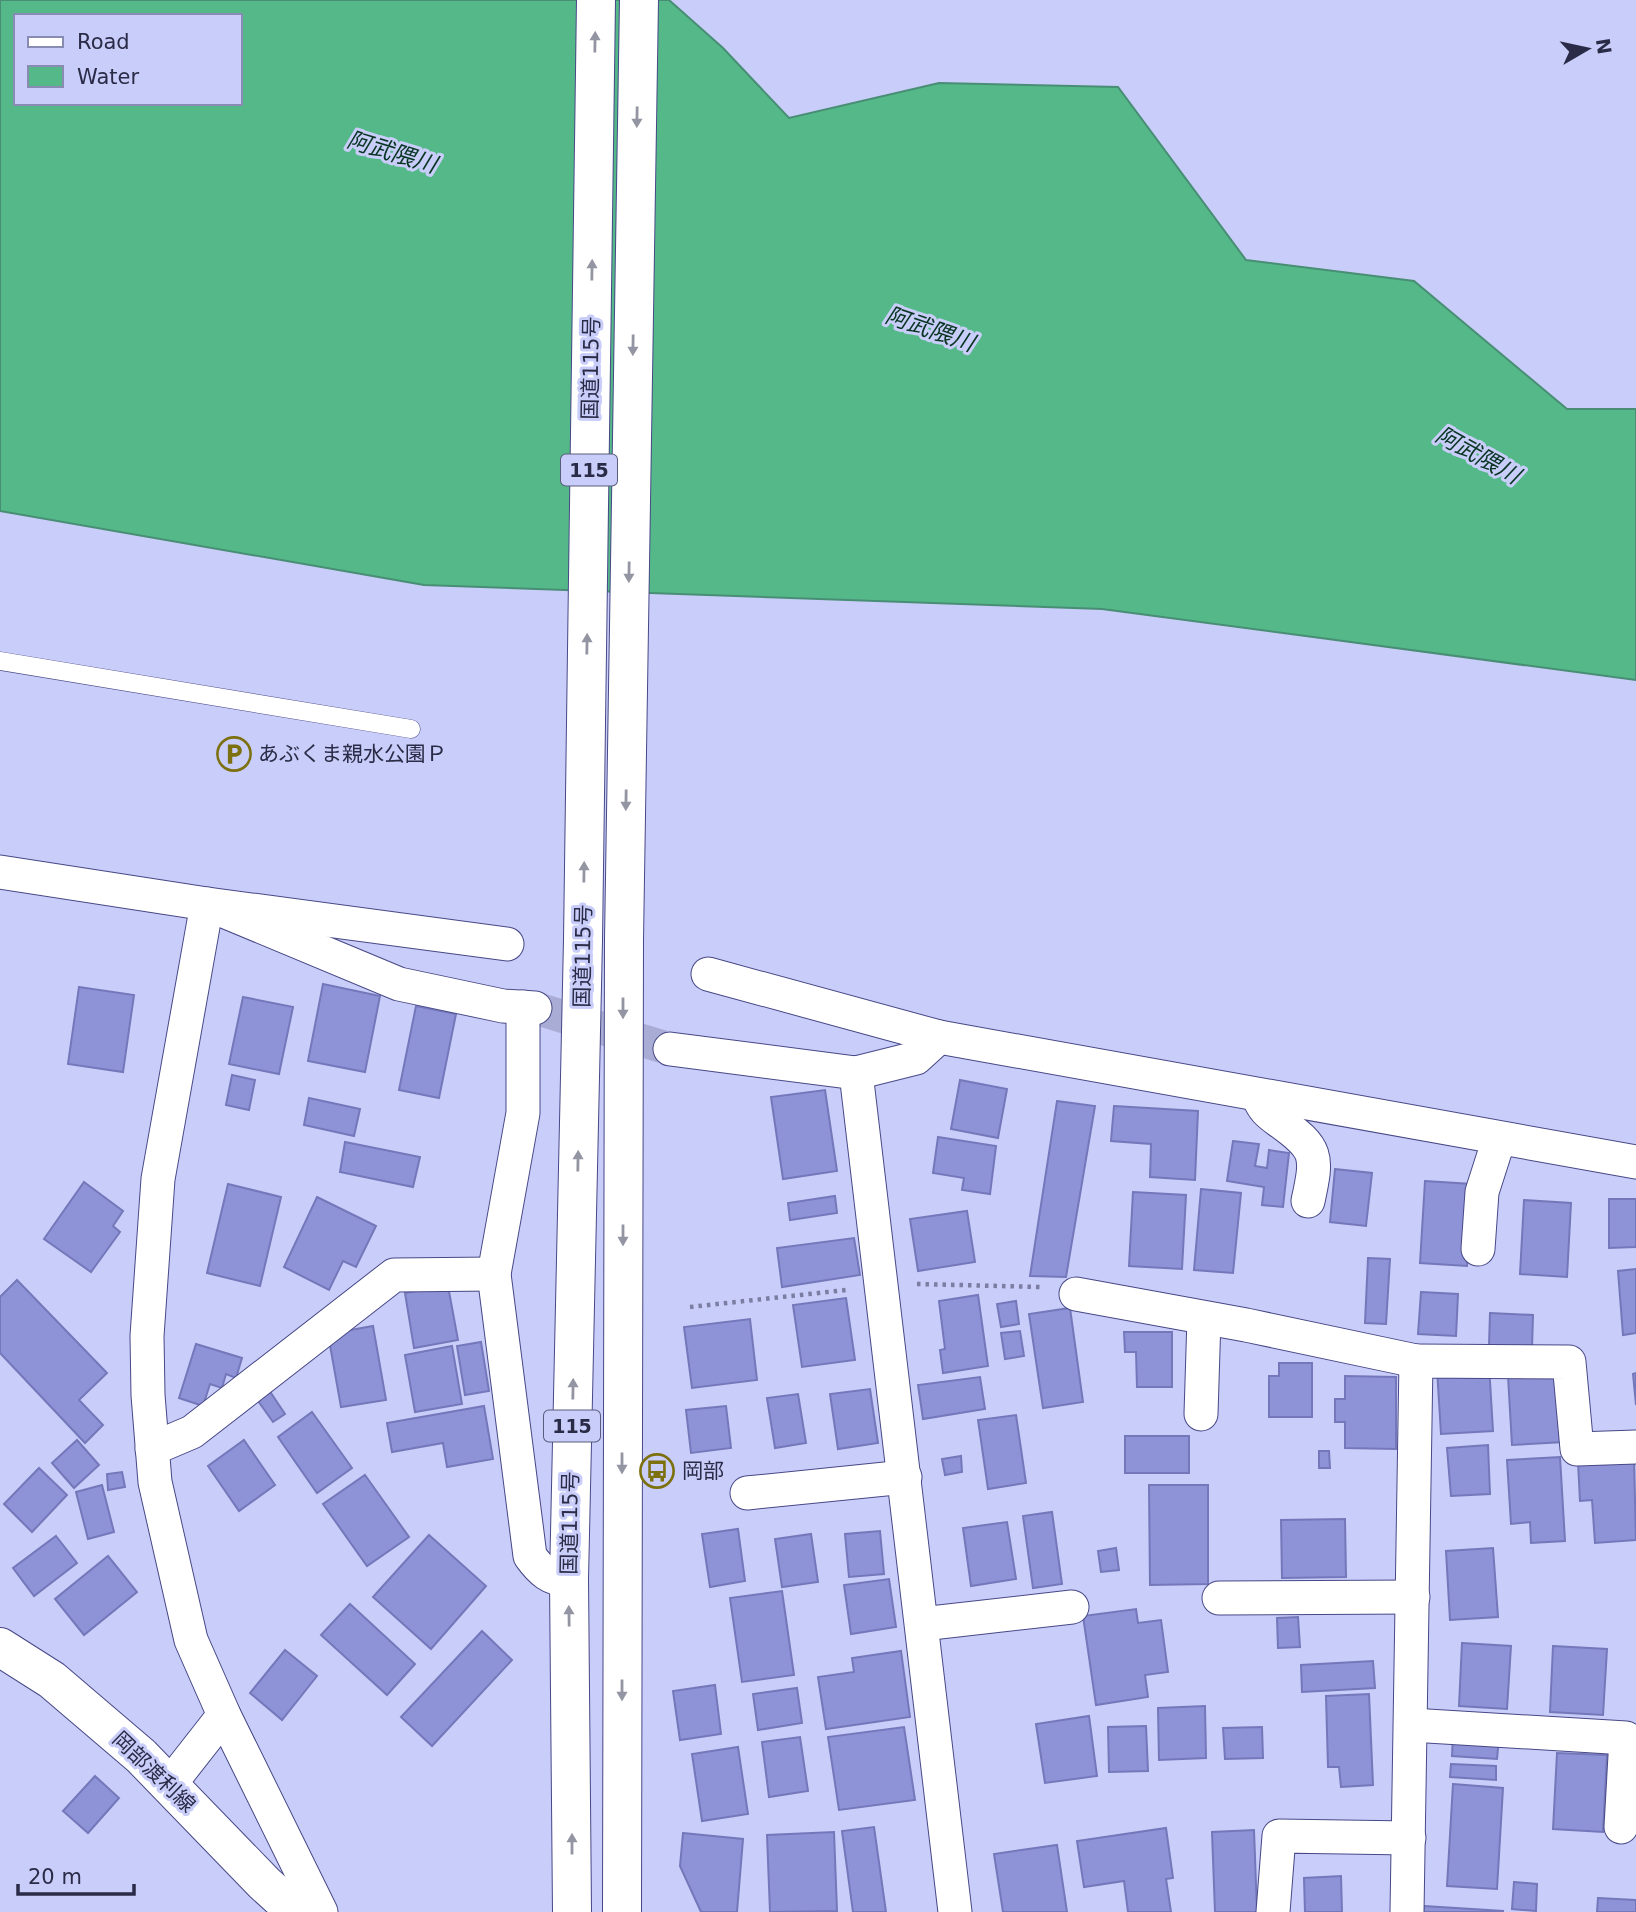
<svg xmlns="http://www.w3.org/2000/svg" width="1636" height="1912" font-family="'DejaVu Sans','Noto Sans JP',sans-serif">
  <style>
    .water { fill: #55b889; stroke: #488e75; stroke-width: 2; fill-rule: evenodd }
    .building { fill: #8e93d7; stroke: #7478ba; stroke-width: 2 }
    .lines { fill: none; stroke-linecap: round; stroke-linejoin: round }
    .minor-tunnel { stroke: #a9add5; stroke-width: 33; stroke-dasharray: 33 17; stroke-linecap: butt }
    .service-casing { stroke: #474886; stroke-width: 19 }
    .minor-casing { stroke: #474886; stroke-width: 35 }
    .secondary-casing { stroke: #474886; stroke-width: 40 }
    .trunk-casing { stroke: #474886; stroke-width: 40 }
    .path { stroke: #7b7ea2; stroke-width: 4.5; stroke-dasharray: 3.5 5; stroke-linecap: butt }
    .service { stroke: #fff; stroke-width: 18 }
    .minor { stroke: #fff; stroke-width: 33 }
    .secondary { stroke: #fff; stroke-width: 38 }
    .trunk { stroke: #fff; stroke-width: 38 }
    .oneway { fill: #9495a3 }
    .labels { text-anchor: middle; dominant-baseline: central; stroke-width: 6; stroke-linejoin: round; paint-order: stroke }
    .shield { fill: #c9cdf9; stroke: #5a5c7c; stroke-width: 2 }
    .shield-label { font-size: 19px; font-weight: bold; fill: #2a2b47 }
    .street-label { font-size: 21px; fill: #2a2b47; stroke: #c9cdf9 }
    .poi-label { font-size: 21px; fill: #2a2b47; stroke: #c9cdf9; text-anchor: start }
    .water-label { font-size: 23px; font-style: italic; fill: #083522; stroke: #c9cdf9 }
  </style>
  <rect width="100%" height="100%" fill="#c9cdf9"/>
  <path class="water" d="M 0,0 L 669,0 L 723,48 L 789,118 L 939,83 L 1118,87 L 1246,260 L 1414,281 L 1567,409 L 1636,409 L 1636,680 L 1102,609 L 424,585 L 0,511 ZM 16,16 L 240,16 L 240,103 L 16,103 Z"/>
  <g class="building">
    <path d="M 323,984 L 380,996 L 365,1072 L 308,1061 Z"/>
    <path d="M 79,987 L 134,995 L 123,1072 L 68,1064 Z"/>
    <path d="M 243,997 L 293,1007 L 279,1074 L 229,1064 Z"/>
    <path d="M 416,1006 L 456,1014 L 439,1098 L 399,1090 Z"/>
    <path d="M 232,1075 L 255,1080 L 249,1110 L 226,1105 Z"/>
    <path d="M 960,1080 L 1007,1089 L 998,1138 L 951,1129 Z"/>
    <path d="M 825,1090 L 837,1171 L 783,1179 L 771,1097 Z"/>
    <path d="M 309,1098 L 360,1109 L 354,1136 L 304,1125 Z"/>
    <path d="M 1057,1101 L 1095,1106 L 1066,1277 L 1030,1276 Z"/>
    <path d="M 1114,1106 L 1198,1111 L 1195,1180 L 1150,1177 L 1151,1144 L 1111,1141 Z"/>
    <path d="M 938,1137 L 996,1146 L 990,1194 L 962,1190 L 964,1178 L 933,1173 Z"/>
    <path d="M 1233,1141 L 1259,1144 L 1255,1166 L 1267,1168 L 1269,1150 L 1289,1153 L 1283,1207 L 1262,1205 L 1264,1187 L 1227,1181 Z"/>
    <path d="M 345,1142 L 420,1157 L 413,1187 L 340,1172 Z"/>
    <path d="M 1335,1169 L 1372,1173 L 1366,1226 L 1330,1222 Z"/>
    <path d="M 1425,1181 L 1472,1184 L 1467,1266 L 1420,1263 Z"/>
    <path d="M 84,1182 L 123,1211 L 113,1226 L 120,1232 L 91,1272 L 44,1239 Z"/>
    <path d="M 228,1184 L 281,1197 L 260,1286 L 207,1273 Z"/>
    <path d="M 1201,1189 L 1241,1193 L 1233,1273 L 1194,1270 Z"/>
    <path d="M 1133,1192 L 1186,1195 L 1182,1269 L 1129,1266 Z"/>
    <path d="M 835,1196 L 837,1213 L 790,1220 L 788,1203 Z"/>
    <path d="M 317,1197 L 376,1226 L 356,1267 L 343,1261 L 329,1290 L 284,1267 Z"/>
    <path d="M 1609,1199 L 1636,1199 L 1636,1247 L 1609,1248 Z"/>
    <path d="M 1524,1200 L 1571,1203 L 1567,1277 L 1520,1274 Z"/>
    <path d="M 967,1211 L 975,1262 L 918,1271 L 910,1219 Z"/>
    <path d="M 854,1238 L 860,1275 L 782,1287 L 777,1248 Z"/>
    <path d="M 1368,1258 L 1390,1259 L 1386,1324 L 1365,1323 Z"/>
    <path d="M 1636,1269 L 1636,1333 L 1623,1335 L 1618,1271 Z"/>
    <path d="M 17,1280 L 107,1373 L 79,1400 L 103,1425 L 85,1443 L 0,1353 L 0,1297 Z"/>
    <path d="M 448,1286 L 458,1340 L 414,1348 L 405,1293 Z"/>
    <path d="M 1421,1292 L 1458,1294 L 1456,1336 L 1418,1334 Z"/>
    <path d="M 978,1295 L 988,1366 L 943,1373 L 940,1350 L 945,1349 L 939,1301 Z"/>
    <path d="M 846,1298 L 855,1360 L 802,1367 L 793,1305 Z"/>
    <path d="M 1016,1301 L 1019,1324 L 1001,1327 L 997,1304 Z"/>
    <path d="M 1070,1308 L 1083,1402 L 1043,1408 L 1029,1314 Z"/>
    <path d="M 1490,1313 L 1533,1315 L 1532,1348 L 1489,1345 Z"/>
    <path d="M 750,1319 L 757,1380 L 692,1388 L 684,1327 Z"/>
    <path d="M 373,1326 L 386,1400 L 341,1407 L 328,1334 Z"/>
    <path d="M 1020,1331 L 1024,1356 L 1005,1359 L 1001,1333 Z"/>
    <path d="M 1124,1332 L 1172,1332 L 1172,1387 L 1137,1387 L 1136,1352 L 1125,1352 Z"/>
    <path d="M 481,1342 L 489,1391 L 465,1395 L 457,1346 Z"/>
    <path d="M 196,1344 L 242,1358 L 236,1378 L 226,1374 L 222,1388 L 210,1384 L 203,1406 L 179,1398 Z"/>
    <path d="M 452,1346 L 462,1404 L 415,1412 L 405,1355 Z"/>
    <path d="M 1279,1363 L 1312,1363 L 1312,1417 L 1269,1417 L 1269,1376 L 1279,1376 Z"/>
    <path d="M 1489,1365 L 1493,1431 L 1441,1434 L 1437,1369 Z"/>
    <path d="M 1560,1373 L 1564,1442 L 1512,1445 L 1508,1376 Z"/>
    <path d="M 1636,1373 L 1636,1405 L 1633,1374 Z"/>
    <path d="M 1345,1376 L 1396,1377 L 1396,1449 L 1345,1448 L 1345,1422 L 1335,1422 L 1335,1399 L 1345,1399 Z"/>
    <path d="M 980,1377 L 985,1409 L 923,1419 L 918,1385 Z"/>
    <path d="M 870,1389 L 878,1443 L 838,1449 L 830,1394 Z"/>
    <path d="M 269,1390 L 285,1414 L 273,1422 L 256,1398 Z"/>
    <path d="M 798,1394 L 806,1443 L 775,1448 L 767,1398 Z"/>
    <path d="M 484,1406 L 493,1459 L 447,1467 L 443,1443 L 392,1452 L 387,1423 Z"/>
    <path d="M 726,1406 L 731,1448 L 691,1453 L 686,1410 Z"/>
    <path d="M 312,1412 L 352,1468 L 317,1493 L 278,1437 Z"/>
    <path d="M 1016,1415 L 1026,1483 L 988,1489 L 978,1420 Z"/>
    <rect x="1125" y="1436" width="64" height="37"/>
    <path d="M 77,1440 L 99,1465 L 74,1488 L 52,1463 Z"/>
    <path d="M 244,1440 L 275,1485 L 239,1511 L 208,1466 Z"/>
    <path d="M 1488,1445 L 1490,1494 L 1451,1496 L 1447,1448 Z"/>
    <path d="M 1319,1451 L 1329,1451 L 1330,1468 L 1319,1468 Z"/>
    <path d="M 961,1456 L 962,1472 L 945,1475 L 942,1459 Z"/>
    <path d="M 1560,1457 L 1565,1541 L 1531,1543 L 1530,1522 L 1511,1524 L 1507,1460 Z"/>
    <path d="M 1634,1459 L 1636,1540 L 1595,1543 L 1592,1500 L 1580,1501 L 1578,1462 Z"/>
    <path d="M 39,1468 L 67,1495 L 32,1532 L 4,1504 Z"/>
    <path d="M 122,1472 L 125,1487 L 108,1490 L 107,1474 Z"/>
    <path d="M 365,1475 L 409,1537 L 367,1566 L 323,1504 Z"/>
    <path d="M 102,1485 L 114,1532 L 88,1539 L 76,1492 Z"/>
    <path d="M 1149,1485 L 1208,1485 L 1208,1584 L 1150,1585 Z"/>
    <path d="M 1052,1512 L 1062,1584 L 1033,1588 L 1023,1516 Z"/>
    <path d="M 1345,1519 L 1346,1577 L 1282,1578 L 1281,1520 Z"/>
    <path d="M 1007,1522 L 1016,1579 L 971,1586 L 963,1528 Z"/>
    <path d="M 738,1529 L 745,1581 L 710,1587 L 702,1534 Z"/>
    <path d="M 880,1531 L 884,1574 L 849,1577 L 845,1534 Z"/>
    <path d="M 811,1534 L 818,1582 L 782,1587 L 775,1539 Z"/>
    <path d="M 429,1535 L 486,1586 L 431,1649 L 373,1597 Z"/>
    <path d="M 56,1536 L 77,1563 L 34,1596 L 13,1568 Z"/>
    <path d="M 1116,1548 L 1119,1570 L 1101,1572 L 1098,1551 Z"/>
    <path d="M 1493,1548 L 1498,1617 L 1450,1620 L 1446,1551 Z"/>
    <path d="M 108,1556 L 137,1592 L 84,1635 L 55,1599 Z"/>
    <path d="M 889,1579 L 896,1627 L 851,1634 L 844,1585 Z"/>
    <path d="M 782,1591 L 794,1675 L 742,1682 L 730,1598 Z"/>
    <path d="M 350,1604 L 415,1664 L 387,1695 L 321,1635 Z"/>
    <path d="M 1136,1609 L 1138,1623 L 1161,1620 L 1168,1672 L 1145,1675 L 1148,1697 L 1096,1705 L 1083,1616 Z"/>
    <path d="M 1298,1617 L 1300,1647 L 1278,1648 L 1277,1618 Z"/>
    <path d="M 482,1631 L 512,1660 L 432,1746 L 401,1717 Z"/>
    <path d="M 1462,1643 L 1511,1646 L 1507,1709 L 1459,1706 Z"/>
    <path d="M 1553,1646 L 1607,1649 L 1603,1715 L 1550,1712 Z"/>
    <path d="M 285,1650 L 317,1676 L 282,1720 L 250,1693 Z"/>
    <path d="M 901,1651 L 910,1717 L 826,1729 L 818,1677 L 854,1672 L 852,1658 Z"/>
    <path d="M 1373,1661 L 1375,1688 L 1302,1692 L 1301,1665 Z"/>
    <path d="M 715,1685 L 721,1734 L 680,1740 L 673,1691 Z"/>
    <path d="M 797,1688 L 802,1723 L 758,1730 L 753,1694 Z"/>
    <path d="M 1369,1694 L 1373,1785 L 1341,1787 L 1339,1767 L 1328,1767 L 1326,1696 Z"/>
    <path d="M 1205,1706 L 1206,1758 L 1159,1760 L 1158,1708 Z"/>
    <path d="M 1089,1716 L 1097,1776 L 1045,1783 L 1036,1724 Z"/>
    <path d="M 1146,1726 L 1148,1771 L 1109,1772 L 1108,1727 Z"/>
    <path d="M 904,1727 L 915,1800 L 839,1810 L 828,1737 Z"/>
    <path d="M 1262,1727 L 1263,1758 L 1225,1759 L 1223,1728 Z"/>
    <path d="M 1453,1736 L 1499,1738 L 1497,1759 L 1452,1756 Z"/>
    <path d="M 800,1737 L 808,1791 L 769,1797 L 762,1742 Z"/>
    <path d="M 738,1747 L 748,1814 L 702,1821 L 692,1754 Z"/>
    <path d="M 1557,1753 L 1607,1755 L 1603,1832 L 1553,1829 Z"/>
    <path d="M 1451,1764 L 1496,1766 L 1496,1780 L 1450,1777 Z"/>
    <path d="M 95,1776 L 119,1798 L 88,1833 L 63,1811 Z"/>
    <path d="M 1453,1784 L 1503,1788 L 1497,1889 L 1447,1886 Z"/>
    <path d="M 874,1827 L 886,1912 L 853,1912 L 842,1831 Z"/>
    <path d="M 1166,1828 L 1173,1878 L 1166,1879 L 1171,1912 L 1128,1912 L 1124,1881 L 1084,1887 L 1077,1841 Z"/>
    <path d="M 1254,1830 L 1257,1912 L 1215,1912 L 1212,1832 Z"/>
    <path d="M 834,1832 L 837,1911 L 770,1912 L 767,1835 Z"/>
    <path d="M 683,1833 L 743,1839 L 737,1912 L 701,1912 L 680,1866 Z"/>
    <path d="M 1057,1845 L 1067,1912 L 1003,1912 L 994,1854 Z"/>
    <path d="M 1341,1876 L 1342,1912 L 1305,1912 L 1304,1878 Z"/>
    <path d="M 1514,1882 L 1537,1884 L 1536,1911 L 1512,1909 Z"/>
    <path d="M 1598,1898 L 1636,1900 L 1636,1912 L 1597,1912 Z"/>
    <path d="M 1424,1906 L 1503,1911 L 1503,1912 L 1423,1912 Z"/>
  </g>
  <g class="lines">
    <path class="minor-tunnel" d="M 535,1008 L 670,1049"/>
    <g class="service-casing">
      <path id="service" d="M 0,661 L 411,729"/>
    </g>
    <g class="minor-casing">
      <g id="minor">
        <path d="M 0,872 L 207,904 L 507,944"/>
        <path d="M 708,974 L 939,1037"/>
        <path d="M 523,1007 L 523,1113 L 494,1274 L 530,1556 C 540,1570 551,1581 569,1579"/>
        <path d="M 670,1049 L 856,1073 L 916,1058 L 939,1037 L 1636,1162"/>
        <path d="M 856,1073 L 955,1912"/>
        <path d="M 1258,1096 C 1263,1109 1268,1113 1279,1121 C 1318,1149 1318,1155 1308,1201"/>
        <path d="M 1478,1249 L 1482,1192 L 1499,1139"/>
        <path d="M 1076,1294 L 1246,1325 L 1416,1361"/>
        <path d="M 1201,1414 L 1204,1318"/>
        <path d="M 152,1449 L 192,1432 L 394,1275 L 494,1274"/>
        <path d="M 747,1493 L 905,1477"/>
        <path d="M 1219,1598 L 1413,1597"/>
        <path d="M 922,1624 L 1072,1607"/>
        <path d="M 1411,1725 L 1626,1738 L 1621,1827"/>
        <path d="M 170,1784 L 224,1715"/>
        <path d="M 321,1912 L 224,1715 L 191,1640 L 155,1482 L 148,1395 L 147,1336 L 158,1179 L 207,904 L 399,984 L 503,1006 L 535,1008"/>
        <path d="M 1273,1912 L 1279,1836 L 1409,1838"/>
        <path d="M 1407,1912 L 1416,1361 L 1569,1362 L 1577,1449 L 1636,1447"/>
      </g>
    </g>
    <g class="secondary-casing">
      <path id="secondary" d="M 0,1647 L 52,1680 L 141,1756 L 264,1883 L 296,1912"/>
    </g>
    <g class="trunk-casing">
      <g id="trunk">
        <path d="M 572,1912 L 569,1579 L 583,940 L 596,0"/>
        <path d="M 622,1912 L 624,940 L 639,0"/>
      </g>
    </g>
    <g class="path">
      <path d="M 917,1284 L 1041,1287"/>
      <path d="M 690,1307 L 846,1290"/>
    </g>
    <use href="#service" class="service"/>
    <use href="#minor" class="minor"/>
    <use href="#secondary" class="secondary"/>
    <use href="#trunk" class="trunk"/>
  </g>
  <defs><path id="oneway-solid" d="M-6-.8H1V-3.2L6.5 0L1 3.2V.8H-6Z" transform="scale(1.75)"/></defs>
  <g class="oneway">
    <use href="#oneway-solid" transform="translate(595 42) rotate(-89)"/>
    <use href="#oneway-solid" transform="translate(637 117) rotate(91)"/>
    <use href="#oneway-solid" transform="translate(592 270) rotate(-89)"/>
    <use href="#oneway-solid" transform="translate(633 345) rotate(91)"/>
    <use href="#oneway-solid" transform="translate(629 572) rotate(91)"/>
    <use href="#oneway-solid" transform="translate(587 644) rotate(-89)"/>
    <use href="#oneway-solid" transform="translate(626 800) rotate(91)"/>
    <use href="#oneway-solid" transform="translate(584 872) rotate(-89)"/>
    <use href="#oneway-solid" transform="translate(623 1008) rotate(90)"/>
    <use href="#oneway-solid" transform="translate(578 1161) rotate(-89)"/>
    <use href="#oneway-solid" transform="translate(623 1235) rotate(90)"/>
    <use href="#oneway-solid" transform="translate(573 1389) rotate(-89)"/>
    <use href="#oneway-solid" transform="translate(622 1463) rotate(90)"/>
    <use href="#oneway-solid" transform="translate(569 1616) rotate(-91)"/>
    <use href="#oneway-solid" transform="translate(622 1690) rotate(90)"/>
    <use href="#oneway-solid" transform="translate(572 1844) rotate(-90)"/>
  </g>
  <defs>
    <g id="parking-ring" transform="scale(1.75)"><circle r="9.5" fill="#c9cdf9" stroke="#7d700f" stroke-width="1.5"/><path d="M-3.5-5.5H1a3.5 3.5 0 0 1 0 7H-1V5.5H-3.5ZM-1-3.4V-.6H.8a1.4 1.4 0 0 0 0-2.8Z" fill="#7d700f"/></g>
    <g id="bus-ring" transform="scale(1.75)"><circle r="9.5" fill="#c9cdf9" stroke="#7d700f" stroke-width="1.5"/><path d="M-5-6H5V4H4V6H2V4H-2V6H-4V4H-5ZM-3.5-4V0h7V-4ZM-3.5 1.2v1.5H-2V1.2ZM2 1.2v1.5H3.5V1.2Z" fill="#7d700f"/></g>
  </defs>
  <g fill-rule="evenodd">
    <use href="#parking-ring" x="234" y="754"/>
    <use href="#bus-ring" x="657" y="1471"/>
  </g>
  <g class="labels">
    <g class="shield">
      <rect x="561" y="454.5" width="56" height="31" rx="5"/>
      <rect x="544" y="1410.5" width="56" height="31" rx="5"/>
    </g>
    <g class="shield-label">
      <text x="589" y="470">115</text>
      <text x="572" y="1426">115</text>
    </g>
    <g class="street-label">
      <text transform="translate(591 368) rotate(-89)">国道115号</text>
      <text transform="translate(583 956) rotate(-89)">国道115号</text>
      <text transform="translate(570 1523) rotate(-89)">国道115号</text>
      <text transform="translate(154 1772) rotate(44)">岡部渡利線</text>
    </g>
    <g class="poi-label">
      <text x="258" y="754">あぶくま親水公園Ｐ</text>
      <text x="682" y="1471">岡部</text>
    </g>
    <g class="water-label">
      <text transform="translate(392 152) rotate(17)">阿武隈川</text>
      <text transform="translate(930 329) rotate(19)">阿武隈川</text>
      <text transform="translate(1478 455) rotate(29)">阿武隈川</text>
    </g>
  </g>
  <rect x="14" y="14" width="228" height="91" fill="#c9cdf9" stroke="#898cb2" stroke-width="2"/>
  <rect x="28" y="37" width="35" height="10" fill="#ffffff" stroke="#898cb2" stroke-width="2"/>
  <text x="77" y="49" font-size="21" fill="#2a2b47">Road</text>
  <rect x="28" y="66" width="35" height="21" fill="#55b889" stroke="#898cb2" stroke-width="2"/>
  <text x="77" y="84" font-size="21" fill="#2a2b47">Water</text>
  <g transform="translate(1587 49) rotate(81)" stroke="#c9cdf9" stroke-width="5" paint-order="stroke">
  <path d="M0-5L12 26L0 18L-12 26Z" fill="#2a2b47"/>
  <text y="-10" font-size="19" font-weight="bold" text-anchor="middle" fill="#2a2b47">N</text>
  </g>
  <path d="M18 1884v10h116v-10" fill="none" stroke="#2a2b47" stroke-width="3.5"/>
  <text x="28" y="1884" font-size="21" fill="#2a2b47" stroke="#c9cdf9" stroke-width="5" paint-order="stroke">20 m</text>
</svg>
